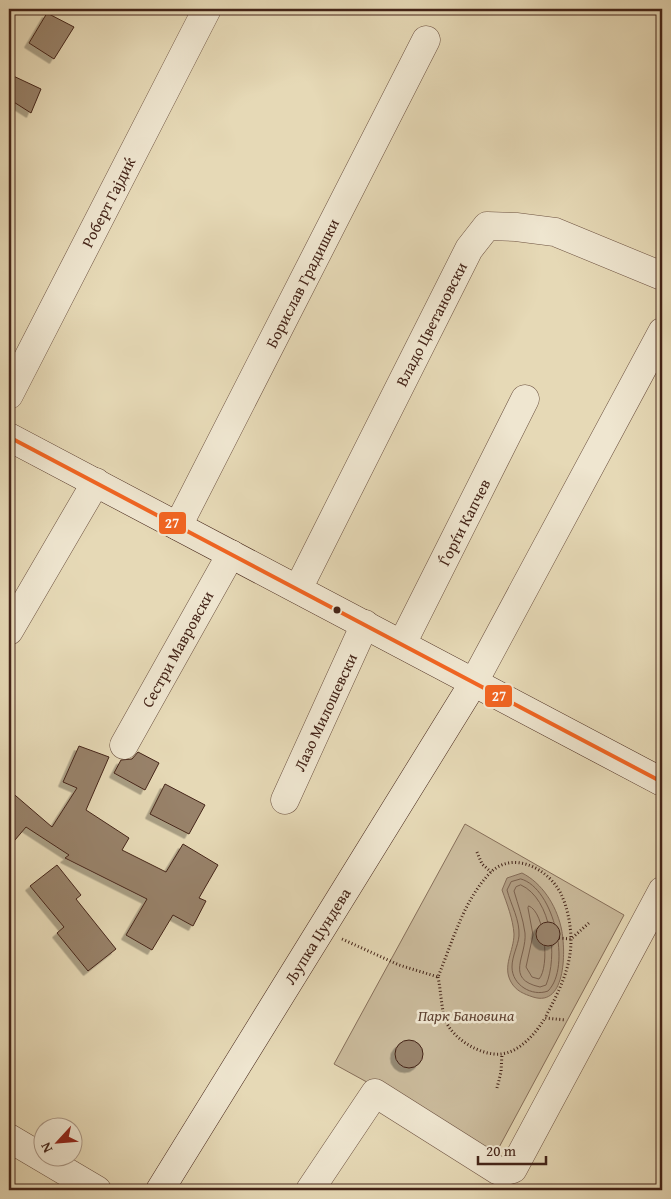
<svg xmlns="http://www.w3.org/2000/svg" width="671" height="1199" font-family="'Gentium Book Plus',serif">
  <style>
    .green { fill: #caba9b; stroke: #876f5a }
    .water { fill: #af9b80; stroke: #846b56 }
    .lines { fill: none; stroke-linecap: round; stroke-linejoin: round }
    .shore { stroke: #7a604c; stroke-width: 1 }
    .building { fill: #98826a; stroke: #442418; filter: url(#shadow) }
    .street-casing { stroke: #6c5140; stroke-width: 29 }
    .secondary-casing { stroke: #442418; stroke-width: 29 }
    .path { stroke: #442418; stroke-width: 3; stroke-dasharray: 1 2.5; stroke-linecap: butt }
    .street { stroke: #efe6d0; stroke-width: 28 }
    .secondary { stroke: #efe6d0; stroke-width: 28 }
    .bus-1-casing { stroke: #efe6d0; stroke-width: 8 }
    .bus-1 { stroke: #f26522; stroke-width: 4 }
    .bus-dot { fill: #442418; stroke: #efe6d0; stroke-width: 2 }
    .labels { text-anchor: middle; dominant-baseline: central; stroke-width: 5; stroke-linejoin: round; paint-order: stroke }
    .street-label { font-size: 16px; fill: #442418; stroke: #efe6d0 }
    .park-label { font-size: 16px; font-style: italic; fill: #5f4232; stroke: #efe6d0 }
    .line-badge { stroke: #efe6d0; stroke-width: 2 }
    .badge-label { font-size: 14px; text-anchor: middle; font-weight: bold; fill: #fff }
  </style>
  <defs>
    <filter id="shadow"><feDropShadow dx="-4.5" dy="4.5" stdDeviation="0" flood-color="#0004"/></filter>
  </defs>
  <rect width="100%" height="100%" fill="#e6d9b6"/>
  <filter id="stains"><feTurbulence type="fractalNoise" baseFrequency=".004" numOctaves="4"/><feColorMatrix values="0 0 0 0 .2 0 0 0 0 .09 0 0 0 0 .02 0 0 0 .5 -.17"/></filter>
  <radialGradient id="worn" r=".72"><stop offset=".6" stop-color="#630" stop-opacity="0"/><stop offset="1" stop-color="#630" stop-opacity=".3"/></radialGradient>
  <path class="green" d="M 465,824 L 624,915 L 496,1153 L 334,1064 Z"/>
  <path class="water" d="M 522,873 C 542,883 556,905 561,927 C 566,947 567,1008 533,997 C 524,994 516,991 511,982 C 502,966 514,951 514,934 C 513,919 507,904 502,890 L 507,878 Z"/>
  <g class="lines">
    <g class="shore">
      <path d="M 521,879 C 554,888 572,967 548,991 C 532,997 512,985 512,967 C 512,956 518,946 519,936 C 520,920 511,905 507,890 L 511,882 Z"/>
      <path d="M 521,885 C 552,899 558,957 546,985 L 540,987 C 504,979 527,956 525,933 C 523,918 518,905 514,891 L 516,887 Z"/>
      <path d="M 529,906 C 545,912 550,967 539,979 L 532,977 L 526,967 L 533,935 L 528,908 Z"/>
    </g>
  </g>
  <g class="building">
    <path d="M 47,13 L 74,27 L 54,59 L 29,43 Z"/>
    <path d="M 9,74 L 41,89 L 31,113 L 9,99 Z"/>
    <path d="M 79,746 L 109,757 L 86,810 L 129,838 L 122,850 L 166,872 L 183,844 L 218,865 L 199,898 L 206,901 L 193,926 L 173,915 L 152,950 L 126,935 L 147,899 L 65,858 L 69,855 L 26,827 L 9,847 L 9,790 L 52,827 L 77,788 L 63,782 Z"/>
    <path d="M 138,752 L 159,763 L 145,790 L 114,773 L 121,760 L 132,759 Z"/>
    <path d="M 165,784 L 205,805 L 189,834 L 150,814 Z"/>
    <path d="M 57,865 L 81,895 L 76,899 L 116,949 L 88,971 L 57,933 L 64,927 L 30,886 Z"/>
    <circle cx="548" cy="934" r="12"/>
    <circle cx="409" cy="1054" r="14"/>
  </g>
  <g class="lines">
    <g class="street-casing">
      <g id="street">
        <path d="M 9,395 L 207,9"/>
        <path d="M 178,526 L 426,40"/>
        <path d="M 298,589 L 469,249 L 487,226 L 516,227 L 555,232 L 662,276"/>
        <path d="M 9,631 L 96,482"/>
        <path d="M 402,644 L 525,399"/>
        <path d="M 474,682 L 662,332"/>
        <path d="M 124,745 L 231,554"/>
        <path d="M 285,800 L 365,624"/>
        <path d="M 9,1138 L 97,1190"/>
        <path d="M 310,1190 L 375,1093 L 497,1170 L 502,1172 L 513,1169 L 662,891"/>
      </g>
    </g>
    <g class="secondary-casing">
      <g id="secondary">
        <path d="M 9,437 L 662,782"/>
        <path d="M 160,1190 L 474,682"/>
      </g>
    </g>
    <g class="path">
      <path d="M 477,852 L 482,864 L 491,872"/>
      <path d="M 559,938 L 571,939 L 590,922"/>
      <path d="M 342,939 L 399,965 L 438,977 C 452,943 464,899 491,872 C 513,851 547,868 560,892 C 567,905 571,925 571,940 C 571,969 558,993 545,1018 L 566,1020"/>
      <path d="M 438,977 C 441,991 441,1006 445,1019 C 452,1039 481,1056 501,1054 C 520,1052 536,1033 545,1018"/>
      <path d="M 497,1088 L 501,1072 L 502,1054"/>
    </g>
    <use href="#street" class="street"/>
    <use href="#secondary" class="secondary"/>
    <g class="bus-1-casing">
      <path id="bus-1" d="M 9,437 L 662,782"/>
    </g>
    <use href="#bus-1" class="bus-1"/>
  </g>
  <circle class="bus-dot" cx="337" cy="610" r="4.5"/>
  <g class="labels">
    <g class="street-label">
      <text transform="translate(108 202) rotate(-63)">Роберт Гајдиќ</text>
      <text transform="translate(302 283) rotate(-63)">Борислав Градишки</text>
      <text transform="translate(431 324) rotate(-63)">Владо Цветановски</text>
      <text transform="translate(464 522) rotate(-63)">Ѓорѓи Капчев</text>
      <text transform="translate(177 649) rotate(-61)">Сестри Мавровски</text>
      <text transform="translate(325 712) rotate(-65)">Лазо Милошевски</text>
      <text transform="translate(317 936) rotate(-58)">Љупка Џундева</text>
    </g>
    <g class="park-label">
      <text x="466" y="1015">Парк Бановина</text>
    </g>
  </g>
  <g class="line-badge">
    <rect x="158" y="511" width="29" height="24" rx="5" fill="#f26522"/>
    <rect x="484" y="684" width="29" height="24" rx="5" fill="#f26522"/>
  </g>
  <g class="badge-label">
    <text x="172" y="528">27</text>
    <text x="499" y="701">27</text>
  </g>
  <rect width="671" height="1199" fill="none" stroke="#e6d9b6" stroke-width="30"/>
  <rect x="10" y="10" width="651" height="1179" fill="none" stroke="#442418" stroke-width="2.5"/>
  <rect x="15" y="15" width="641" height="1169" fill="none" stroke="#442418"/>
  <g transform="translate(58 1142) rotate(244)"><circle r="24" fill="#efe6d0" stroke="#ab9886"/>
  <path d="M0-4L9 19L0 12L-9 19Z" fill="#8f2418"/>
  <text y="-8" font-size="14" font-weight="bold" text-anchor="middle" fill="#442418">N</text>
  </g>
  <path d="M478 1156v8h68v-8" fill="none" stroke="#442418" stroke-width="2.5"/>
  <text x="486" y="1156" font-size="15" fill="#442418" stroke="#efe6d0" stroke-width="4" paint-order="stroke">20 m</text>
  <rect width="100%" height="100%" filter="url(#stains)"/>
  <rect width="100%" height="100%" fill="url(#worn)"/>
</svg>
